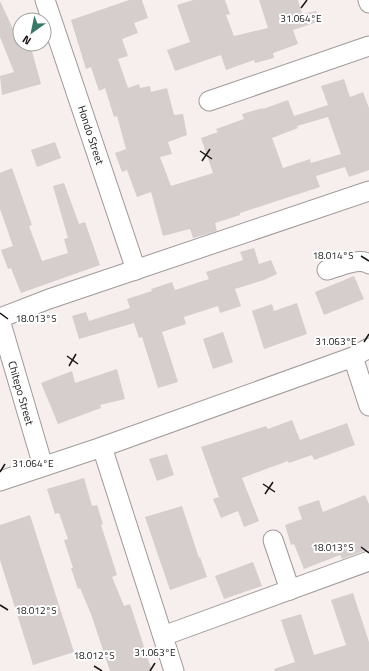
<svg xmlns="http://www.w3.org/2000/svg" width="369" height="671" font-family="'Titillium Web',sans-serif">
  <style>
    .building { fill: #d5cecd; fill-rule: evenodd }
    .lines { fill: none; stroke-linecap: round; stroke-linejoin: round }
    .minor-casing { stroke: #a09998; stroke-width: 21 }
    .minor { stroke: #fff; stroke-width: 19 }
    .ticks { fill: none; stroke: #181515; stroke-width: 1.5 }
    .labels { text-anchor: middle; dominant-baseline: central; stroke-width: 4; stroke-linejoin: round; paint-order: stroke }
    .street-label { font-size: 11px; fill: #181515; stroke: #fff }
    .ticks-label { font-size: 10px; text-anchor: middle; fill: #181515; stroke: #fff; stroke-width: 4; stroke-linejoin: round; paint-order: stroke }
  </style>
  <rect width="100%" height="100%" fill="#f6efee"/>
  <g class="building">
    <path d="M 129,0 L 142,0 L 148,18 L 134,23 L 138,33 L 122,39 L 128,56 L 118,59 L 128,88 L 139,84 L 140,88 L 150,86 L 151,92 L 167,88 L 174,115 L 183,114 L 187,135 L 168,142 L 172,154 L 160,157 L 171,186 L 213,173 L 201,138 L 218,132 L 216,129 L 244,119 L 242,114 L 263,108 L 263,109 L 288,100 L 294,116 L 328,105 L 321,86 L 344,79 L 350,97 L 363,92 L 369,108 L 369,170 L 349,177 L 345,167 L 316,176 L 320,187 L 240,213 L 240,215 L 215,223 L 217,231 L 193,238 L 190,229 L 163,236 L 151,192 L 137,197 L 127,170 L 122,172 L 115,153 L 126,149 L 117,116 L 114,117 L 105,88 L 99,91 L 91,67 L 86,69 L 71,20 ZM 328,117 L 341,154 L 311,163 L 310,159 L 283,168 L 272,138 L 298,128 L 297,126 Z"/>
    <path d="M 193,0 L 225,0 L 230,14 L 226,15 L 234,36 L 268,28 L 259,0 L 298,0 L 302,14 L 316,11 L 320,21 L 293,30 L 298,44 L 273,53 L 274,58 L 255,63 L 254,60 L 226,70 L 221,55 L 175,71 L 167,50 L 190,42 L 177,5 Z"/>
    <path d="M 0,1 L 20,44 L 30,44 L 41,84 L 2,95 L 0,76 L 14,72 L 0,37 Z"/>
    <path d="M 55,142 L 61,158 L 37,167 L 31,150 Z"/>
    <path d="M 12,168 L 32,225 L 29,226 L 42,261 L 68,253 L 64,239 L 68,238 L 53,186 L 64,183 L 79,224 L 85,222 L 100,265 L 21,293 L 11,268 L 8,269 L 1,250 L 13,246 L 0,209 L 0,173 Z"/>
    <path d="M 254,248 L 259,264 L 271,260 L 277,274 L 264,280 L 235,289 L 241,306 L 220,313 L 218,306 L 184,317 L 186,324 L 162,332 L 178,382 L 158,388 L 142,337 L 139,338 L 134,323 L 79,339 L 72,316 L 86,312 L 89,321 L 130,308 L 127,299 L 152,291 L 151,289 L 172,282 L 175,290 L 209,279 L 206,272 L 243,260 L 240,252 Z"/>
    <path d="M 354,276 L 364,299 L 324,315 L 315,292 Z"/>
    <path d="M 297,303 L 307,334 L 264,349 L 252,311 L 272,304 L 274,311 Z"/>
    <path d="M 223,332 L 233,362 L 213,369 L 203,339 Z"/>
    <path d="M 117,369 L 125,399 L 100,405 L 101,408 L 58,424 L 41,383 L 72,371 L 75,383 Z"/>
    <path d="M 292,420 L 300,440 L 347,423 L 355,445 L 314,460 L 312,455 L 289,463 L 288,461 L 242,478 L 259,521 L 244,527 L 238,511 L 221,518 L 213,499 L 219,497 L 201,447 L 266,426 L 268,429 Z"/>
    <path d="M 167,454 L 174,475 L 157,481 L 149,459 Z"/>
    <path d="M 84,478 L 92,506 L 97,505 L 103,524 L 101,525 L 117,575 L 112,577 L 124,606 L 130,604 L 152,671 L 110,671 L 91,614 L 80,588 L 78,589 L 71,568 L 73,568 L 64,540 L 68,539 L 59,513 L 55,514 L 47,489 Z"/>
    <path d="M 365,495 L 369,504 L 369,549 L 342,559 L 340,555 L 304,569 L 294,544 L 291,545 L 285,525 L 302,519 L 298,507 L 319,500 L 323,512 Z"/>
    <path d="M 182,506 L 199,558 L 200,557 L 207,577 L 170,590 L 145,517 Z"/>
    <path d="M 30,515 L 74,652 L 33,665 L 0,560 L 0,525 Z"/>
    <path d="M 253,562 L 262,586 L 224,599 L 215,576 Z"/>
    <path d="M 353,593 L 369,642 L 369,671 L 275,671 L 274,669 L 295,662 L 281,620 L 301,614 L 314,655 L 346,645 L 331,600 Z"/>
  </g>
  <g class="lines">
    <g class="minor-casing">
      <g id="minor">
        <path d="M 45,0 L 136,270"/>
        <path d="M 368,0 L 369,3"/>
        <path d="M 209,101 L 369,46"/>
        <path d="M 327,270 C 339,267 359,257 369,264"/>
        <path d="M 0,318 L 49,299 L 369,191"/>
        <path d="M 0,320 L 43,466"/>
        <path d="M 353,357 L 369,406"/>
        <path d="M 102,447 L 174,671"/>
        <path d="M 0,481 L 102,447 L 353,357 L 369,348"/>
        <path d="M 273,540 L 290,590"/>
        <path d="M 163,636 L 369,561"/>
      </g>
    </g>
    <use href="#minor" class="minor"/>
  </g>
  <path class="ticks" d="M 301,8 L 307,0M 200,151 L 212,159M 202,161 L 210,149M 361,256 L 369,261M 0,313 L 8,319M 364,342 L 369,334M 67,356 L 78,364M 69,366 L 76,354M 0,472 L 5,464M 263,484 L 275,492M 265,494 L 273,482M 361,547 L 369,553M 0,605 L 8,610M 94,666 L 102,671M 150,671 L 155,663"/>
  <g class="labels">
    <g class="street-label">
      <text transform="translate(91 135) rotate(72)">Hondo Street</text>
      <text transform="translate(21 393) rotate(74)">Chitepo Street</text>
    </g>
  </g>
  <g class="ticks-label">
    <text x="301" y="22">31.064°E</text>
    <text x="333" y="259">18.014°S</text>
    <text x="36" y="322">18.013°S</text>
    <text x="336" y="345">31.063°E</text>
    <text x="33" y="467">31.064°E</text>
    <text x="333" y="551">18.013°S</text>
    <text x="36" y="614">18.012°S</text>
    <text x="155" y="656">31.063°E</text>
    <text x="94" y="659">18.012°S</text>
  </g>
  <g transform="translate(32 32) rotate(213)"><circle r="19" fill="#ffffff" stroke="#a3a1a1"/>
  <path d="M0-3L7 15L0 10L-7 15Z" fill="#397866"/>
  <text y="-6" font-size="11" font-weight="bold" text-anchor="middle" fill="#181515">N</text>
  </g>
</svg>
